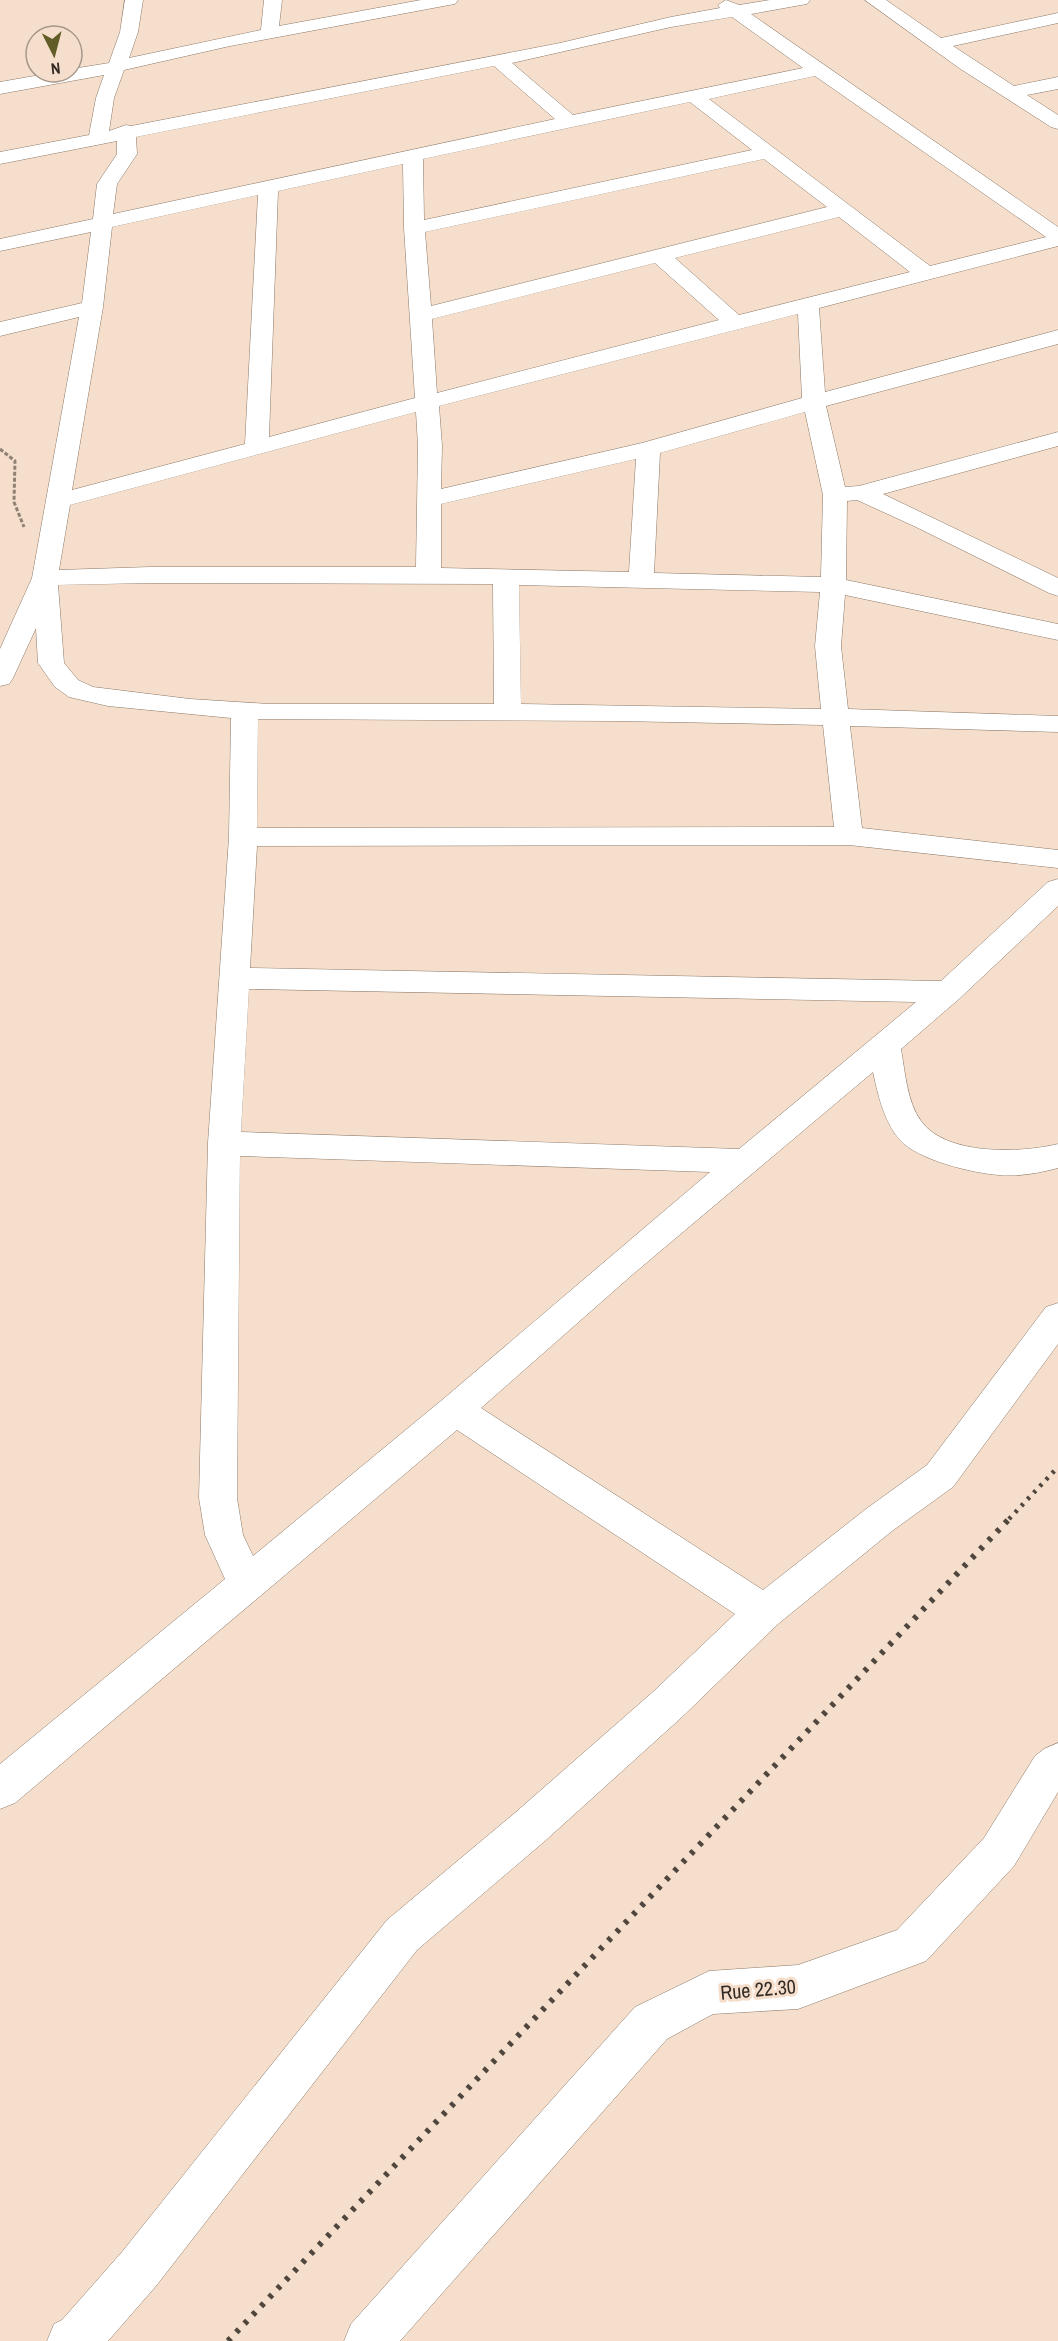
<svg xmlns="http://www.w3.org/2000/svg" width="1058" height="2341" font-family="'Archivo Narrow',sans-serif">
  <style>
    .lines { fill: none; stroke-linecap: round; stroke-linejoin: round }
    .street-casing { stroke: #8c7868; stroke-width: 1 }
    .path { stroke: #908175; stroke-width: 3; stroke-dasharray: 4 2; stroke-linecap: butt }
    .street { fill: #fff; fill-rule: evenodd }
    .rail-far1 { stroke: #50463d; stroke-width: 4.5; stroke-dasharray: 3 6; stroke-linecap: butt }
    .rail { stroke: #50463d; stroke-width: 6; stroke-dasharray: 4 8; stroke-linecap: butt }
    .labels { text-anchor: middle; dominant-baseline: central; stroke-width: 6; stroke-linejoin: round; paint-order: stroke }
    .near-street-label { font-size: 20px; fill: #332b24; stroke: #f5dfcc }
  </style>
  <rect width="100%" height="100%" fill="#f5dfcc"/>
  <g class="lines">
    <g class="street-casing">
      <g id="street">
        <path d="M 125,0 L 143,0 L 138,32 L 129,58 L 261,30 L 264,0 L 282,0 L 279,26 L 421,0 L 458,0 L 455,4 L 449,5 L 230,46 L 124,70 L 114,98 L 109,131 L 126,125 L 131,126 L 560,43 L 671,17 L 720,8 L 718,5 L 726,0 L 739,5 L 770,0 L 810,0 L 807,4 L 801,5 L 751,14 L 1058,227 L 1058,246 L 819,308 L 825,392 L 1058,330 L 1058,344 L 826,406 L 845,487 L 859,486 L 1058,432 L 1058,446 L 883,494 L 1058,578 L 1058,596 L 1049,593 L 916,527 L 857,500 L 847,501 L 846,580 L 1058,624 L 1058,640 L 845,595 L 841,646 L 848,709 L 1058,716 L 1058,732 L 850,726 L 862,828 L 1058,850 L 1058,868 L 849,845 L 257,846 L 250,968 L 941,981 L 1048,882 L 1058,879 L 1058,906 L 959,999 L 901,1049 C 905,1071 907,1102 921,1121 C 946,1156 1021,1153 1058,1144 L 1058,1168 C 1039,1173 1018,1177 999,1175 C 972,1173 918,1160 900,1140 C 884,1122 878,1095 873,1072 L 632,1275 L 481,1408 L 763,1590 L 866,1509 L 927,1465 L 1046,1307 L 1058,1303 L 1058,1344 L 953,1487 L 892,1531 L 778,1624 L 682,1717 L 546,1840 L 417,1950 L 156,2286 L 108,2341 L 47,2341 L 54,2324 L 62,2320 L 122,2252 L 387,1920 L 516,1812 L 654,1691 L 735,1614 L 457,1430 L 15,1803 L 0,1809 L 0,1764 L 225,1579 L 205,1535 L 199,1498 L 208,1143 L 229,837 L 231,718 L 108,706 L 69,697 L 55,687 L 38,663 L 36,628 L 13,678 L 9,684 L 0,686 L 0,649 L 32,578 L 79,317 L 0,336 L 0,322 L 82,303 L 91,232 L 0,251 L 0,239 L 93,219 L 97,184 L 117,154 L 117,141 L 0,164 L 0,152 L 89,135 L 96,98 L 104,75 L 0,94 L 0,82 L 57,72 L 72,72 L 72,69 L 109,63 L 120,32 ZM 732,17 L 803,68 L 573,115 L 512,63 L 671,27 ZM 494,66 L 555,119 L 113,214 L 117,184 L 137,154 L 136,137 ZM 815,76 L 1046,237 L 930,266 L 709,99 ZM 690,102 L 752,150 L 424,220 L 423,159 ZM 764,159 L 827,207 L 431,306 L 425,232 ZM 403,164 L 404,228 L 415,398 L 269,437 L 278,191 ZM 258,195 L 245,444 L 72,490 L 103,307 L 112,227 ZM 839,217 L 910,272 L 739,315 L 675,258 ZM 655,263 L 719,320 L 437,393 L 432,319 ZM 798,314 L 802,398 L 642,443 L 441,489 L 442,446 L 439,406 ZM 416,412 L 418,446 L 416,567 L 150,567 L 59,570 L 70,505 ZM 805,412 L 823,495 L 821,577 L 654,573 L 660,453 ZM 636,459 L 629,572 L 441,568 L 441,504 ZM 150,583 L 493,584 L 494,704 L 269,704 L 190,699 L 93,687 L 78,680 L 64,663 L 58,585 ZM 519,585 L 820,592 L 815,646 L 821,709 L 521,704 ZM 258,719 L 616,721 L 823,725 L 834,827 L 257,828 ZM 249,989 L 916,1002 L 739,1149 L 241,1132 ZM 240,1156 L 710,1172 L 442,1400 L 253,1556 L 243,1535 L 237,1498 Z"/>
        <path d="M 865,0 L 886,0 L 941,38 L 1058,13 L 1058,23 L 953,46 L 1014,86 L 1058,77 L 1058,89 L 1027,95 L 1058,115 L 1058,129 L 1051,127 L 959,68 Z"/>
        <path d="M 1058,1743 L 1058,1792 L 1014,1866 L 926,1961 L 798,2009 L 713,2014 L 667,2039 L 400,2341 L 344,2341 L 351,2324 L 635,2007 L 709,1971 L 798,1965 L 897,1930 L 984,1838 L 1035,1756 L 1044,1749 Z"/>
      </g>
    </g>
    <path class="path" d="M 0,449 L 15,461 L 14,502 L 24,527"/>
    <use href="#street" class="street"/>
    <path class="rail-far1" d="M 1009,1519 L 1058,1467"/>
    <path class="rail" d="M 228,2341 L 1010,1518"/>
  </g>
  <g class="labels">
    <g class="near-street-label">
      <text transform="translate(758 1989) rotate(-5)">Rue 22.30</text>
    </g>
  </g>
  <g transform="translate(54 54) rotate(174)"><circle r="28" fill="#f5dfcc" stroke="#a79789" stroke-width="1.5"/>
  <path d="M0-4.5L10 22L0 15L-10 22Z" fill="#625c28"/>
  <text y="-9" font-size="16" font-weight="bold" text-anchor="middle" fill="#332b24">N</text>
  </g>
</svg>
